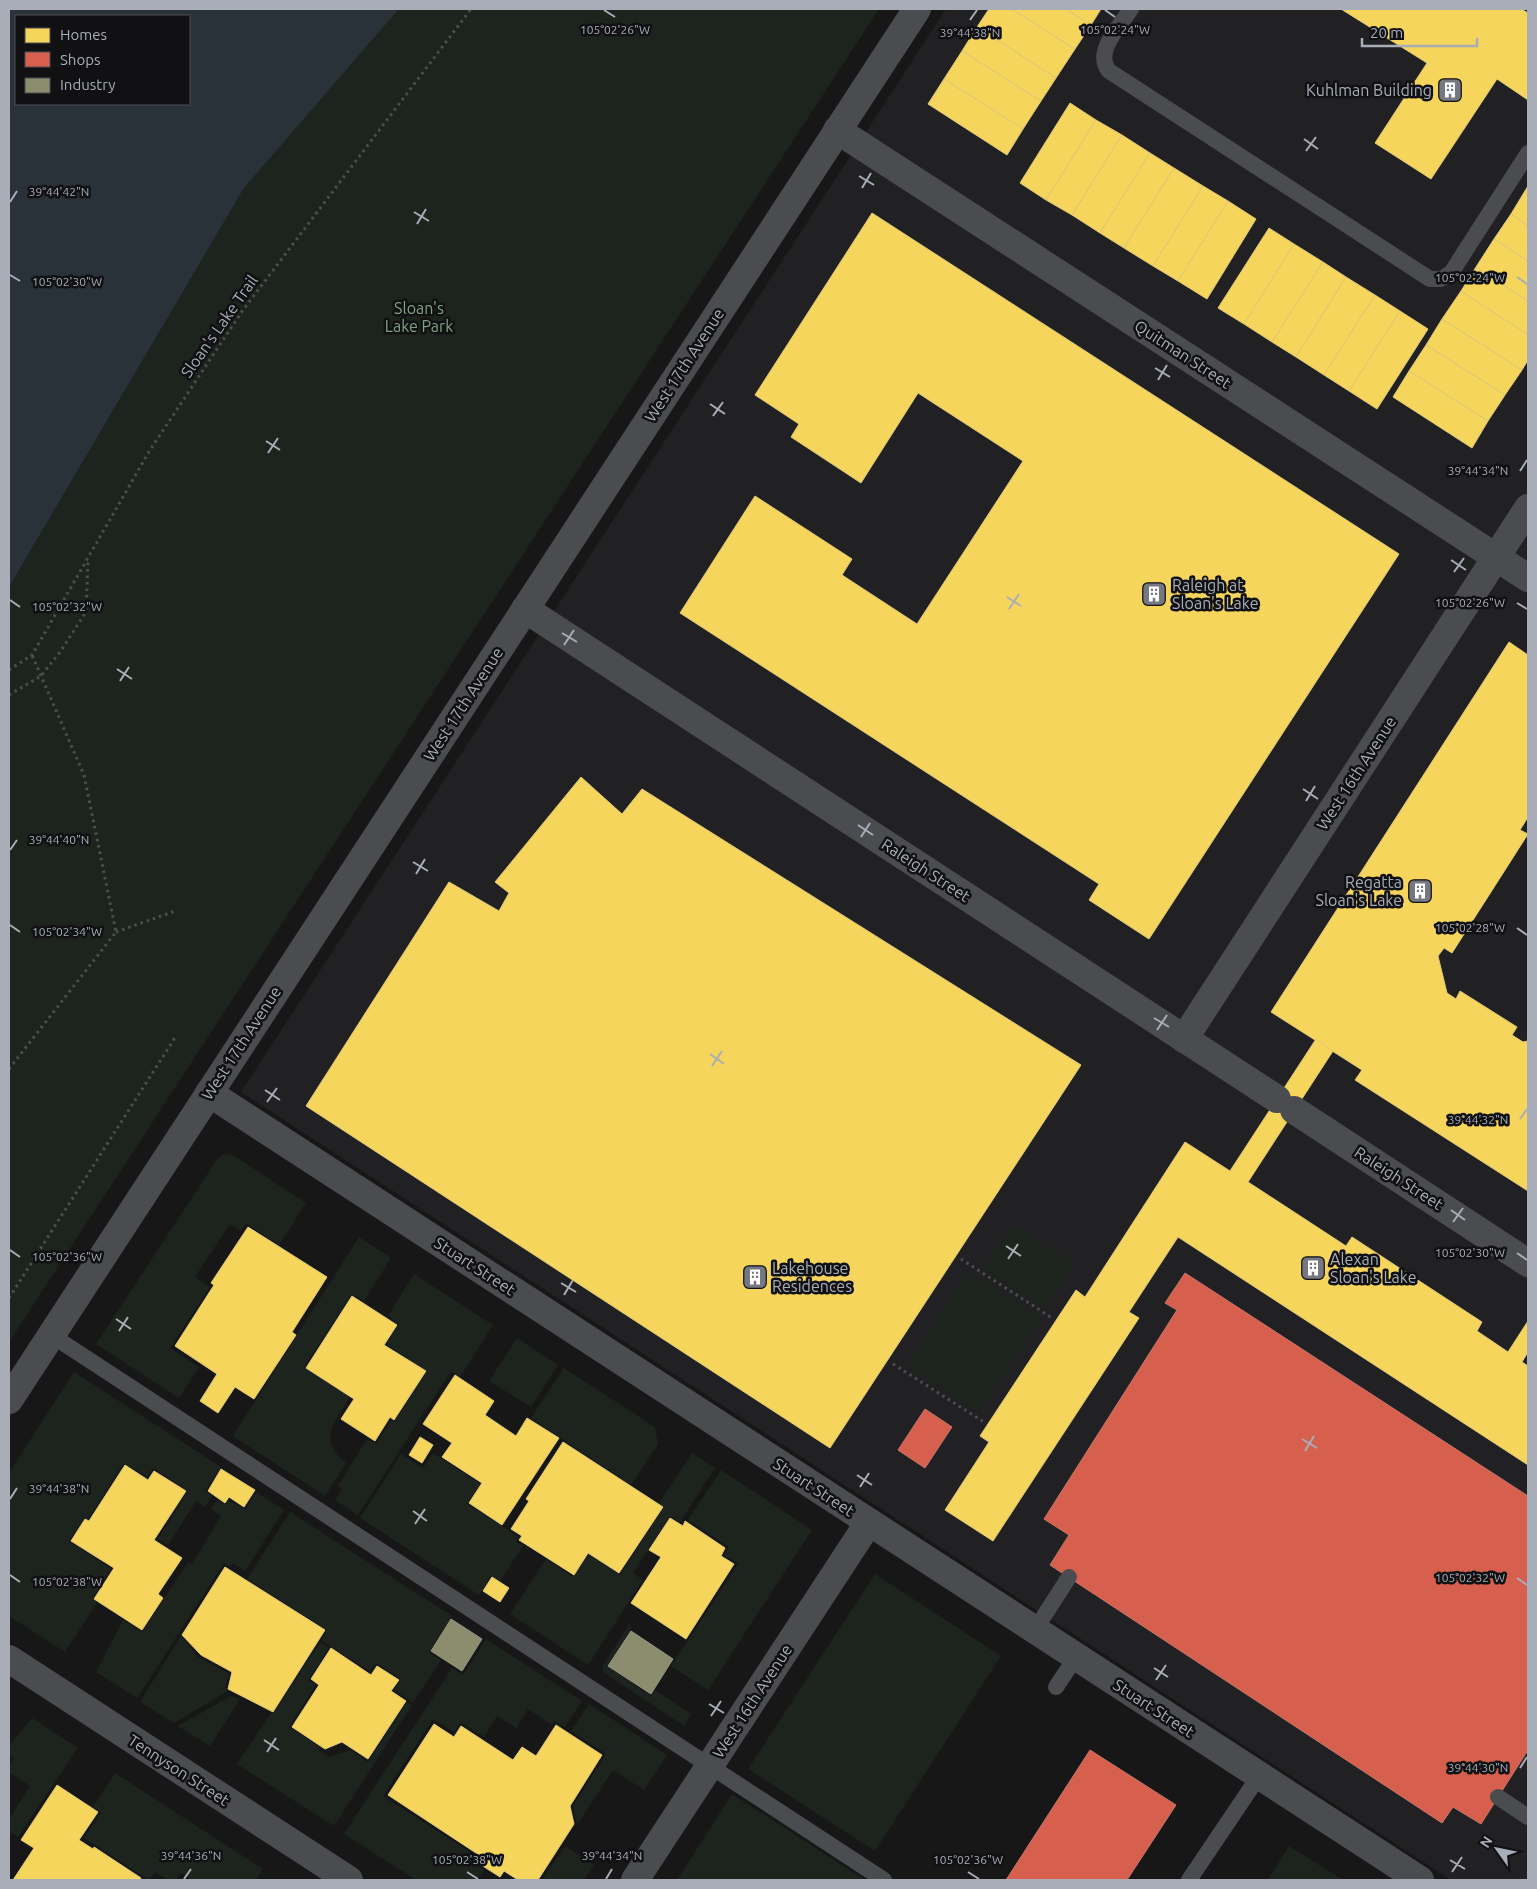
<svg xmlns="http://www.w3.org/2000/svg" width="1537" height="1889" font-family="Ubuntu,sans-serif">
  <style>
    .built { fill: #212123 }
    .green { fill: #1d241e }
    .water { fill: #2a3239; fill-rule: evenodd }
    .homes { fill: #f6d55c; stroke: #dfc978 }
    .shops { fill: #d6604d; stroke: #c8776d }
    .industry { fill: #8c8c6e; stroke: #949684 }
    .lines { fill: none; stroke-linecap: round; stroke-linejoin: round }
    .path { stroke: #4d4e52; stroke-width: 3; stroke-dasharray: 2.5 4; stroke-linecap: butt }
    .service { stroke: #4b4c50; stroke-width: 16 }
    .minor { stroke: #4b4c50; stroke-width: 28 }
    .tertiary { stroke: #4b4c50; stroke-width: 28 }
    .ticks { fill: none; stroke: #a8adb8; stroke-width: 2 }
    .labels { text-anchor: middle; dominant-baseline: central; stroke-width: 5; stroke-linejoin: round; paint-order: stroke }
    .poi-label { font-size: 16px; fill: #a8adb8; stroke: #111113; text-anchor: start }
    .park-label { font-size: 16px; fill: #7fa381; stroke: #111113 }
    .street-label { font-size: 16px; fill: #a8adb8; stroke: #111113 }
    .ticks-label { font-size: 12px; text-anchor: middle; fill: #a8adb8; stroke: #111113; stroke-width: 5; stroke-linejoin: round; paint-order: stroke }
  </style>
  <rect width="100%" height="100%" fill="#171717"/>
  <path class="built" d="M 946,9 L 1528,9 L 1528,1880 L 1451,1880 L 241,1092 Z"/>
  <g class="green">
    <path d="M 399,9 L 879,9 L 9,1342 L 9,587 L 244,188 Z"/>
    <path d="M 225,1154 L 233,1155 L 306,1203 L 279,1245 L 246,1223 L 241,1231 L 230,1224 L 195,1277 L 210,1287 L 170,1348 L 199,1367 L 179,1398 L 96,1344 L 218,1158 Z"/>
    <path d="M 1013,1224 L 1075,1264 L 1045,1309 L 984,1269 Z"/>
    <path d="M 359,1237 L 391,1258 L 364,1301 L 352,1294 L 304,1367 L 350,1397 C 334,1422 317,1440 346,1463 L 325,1496 L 233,1436 Z"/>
    <path d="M 969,1271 L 1041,1318 L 979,1413 L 907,1366 Z"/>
    <path d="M 414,1274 L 493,1325 L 460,1377 L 451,1371 L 358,1515 L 335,1500 L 342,1489 L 338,1486 L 367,1439 L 376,1444 L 391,1420 L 394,1422 L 427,1371 L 386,1344 L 399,1324 L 388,1316 Z"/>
    <path d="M 517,1338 L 558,1365 L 531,1407 L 489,1381 Z"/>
    <path d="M 564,1368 L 655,1427 L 658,1444 L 631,1485 L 531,1418 Z"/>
    <path d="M 74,1372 L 221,1467 L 205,1491 L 212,1496 L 205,1507 L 196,1501 L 168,1545 L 158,1539 L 188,1491 L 153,1468 L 147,1477 L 124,1463 L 88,1519 L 85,1517 L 69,1541 L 111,1569 L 92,1599 L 97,1603 L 65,1652 L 9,1616 L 9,1473 Z"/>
    <path d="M 433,1453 L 480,1484 L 467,1504 L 519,1537 L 516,1542 L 523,1546 L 500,1581 L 491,1576 L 479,1595 L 360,1518 L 401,1454 L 423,1468 Z"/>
    <path d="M 692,1453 L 715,1468 L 680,1522 L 670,1516 L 633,1573 L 643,1580 L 588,1665 L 510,1614 L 546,1559 L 573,1577 L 588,1554 L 620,1575 L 664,1507 L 659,1503 Z"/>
    <path d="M 721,1470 L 812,1530 L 708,1690 L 671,1666 L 738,1564 L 724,1555 L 729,1547 L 688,1520 Z"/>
    <path d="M 256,1492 L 284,1510 L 245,1571 L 233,1563 L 230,1567 L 224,1563 L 137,1698 L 96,1672 L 123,1620 L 142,1632 L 188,1562 L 192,1564 L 221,1516 L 211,1509 L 217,1500 L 226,1505 L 229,1500 L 245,1510 Z"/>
    <path d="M 290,1512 L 452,1616 L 429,1652 L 441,1660 L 413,1703 L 394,1690 L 401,1679 L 376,1663 L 370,1671 L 321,1640 L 327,1630 L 247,1579 Z"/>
    <path d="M 875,1574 L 1001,1656 L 875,1851 L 748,1769 Z"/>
    <path d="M 630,1623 L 631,1629 L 607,1666 L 651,1696 L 655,1690 L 691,1714 L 684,1726 L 603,1672 L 603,1666 Z"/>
    <path d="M 181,1636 L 198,1657 L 229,1674 L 225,1688 L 228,1691 L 174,1723 L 140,1702 Z"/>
    <path d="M 486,1639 L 582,1701 L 565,1727 L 554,1721 L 552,1725 L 528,1709 L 516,1728 L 497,1716 L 484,1737 L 461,1722 L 454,1732 L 433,1719 L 383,1796 L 478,1857 L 474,1864 L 484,1870 L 477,1880 L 416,1880 L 344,1834 L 452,1668 L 463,1675 Z"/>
    <path d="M 320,1642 L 329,1648 L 308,1680 L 316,1685 L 289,1727 L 320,1747 L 318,1750 L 330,1757 L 351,1750 L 368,1762 L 407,1702 L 412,1705 L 334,1826 L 237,1764 L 271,1713 L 273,1714 Z"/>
    <path d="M 231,1696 L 240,1699 L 210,1746 L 178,1726 Z"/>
    <path d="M 589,1704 L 667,1755 L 644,1790 L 613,1770 L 577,1825 L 573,1806 L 606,1754 L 571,1731 Z"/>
    <path d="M 32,1718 L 78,1748 L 18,1837 L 9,1831 L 9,1819 L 30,1786 L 9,1772 L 9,1767 L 14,1758 L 9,1754 L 9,1746 Z"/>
    <path d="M 115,1773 L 263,1869 L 256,1880 L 192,1880 L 181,1873 L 175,1880 L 168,1880 L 155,1872 L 149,1880 L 84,1838 L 101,1812 L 93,1807 Z"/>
    <path d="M 732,1794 L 865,1880 L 677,1880 Z"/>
    <path d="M 565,1846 L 594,1865 L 584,1880 L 542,1880 Z"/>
    <path d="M 1289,1846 L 1343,1880 L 1268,1880 Z"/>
  </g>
  <path class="water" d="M 9,9 L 399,9 L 244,188 L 9,587 ZM 16,16 L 189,16 L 189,104 L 16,104 Z"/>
  <g class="homes">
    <path d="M 989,9 L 1012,9 L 1075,49 L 1056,78 L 977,27 Z"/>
    <path d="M 1012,9 L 1066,9 L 1091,25 L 1075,49 Z"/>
    <path d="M 1066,9 L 1101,9 L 1091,25 Z"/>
    <path d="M 1341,9 L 1521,9 L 1528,13 L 1528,100 L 1497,79 L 1431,179 L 1375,143 L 1427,63 Z"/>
    <path d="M 977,27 L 1056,78 L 1041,101 L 962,51 Z"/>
    <path d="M 962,51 L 1041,101 L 1023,129 L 944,79 Z"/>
    <path d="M 944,79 L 1023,129 L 1007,155 L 928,104 Z"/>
    <path d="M 1070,103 L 1096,120 L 1046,200 L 1020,183 Z"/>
    <path d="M 1096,120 L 1122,135 L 1072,215 L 1046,200 Z"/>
    <path d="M 1122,135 L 1150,153 L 1100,233 L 1072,215 Z"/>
    <path d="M 1150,153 L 1174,168 L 1124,248 L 1100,233 Z"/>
    <path d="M 1174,168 L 1203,186 L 1153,266 L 1124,248 Z"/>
    <path d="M 1203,186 L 1228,201 L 1178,281 L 1153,266 Z"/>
    <path d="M 1528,186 L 1528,226 L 1511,214 Z"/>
    <path d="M 1228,201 L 1256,219 L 1207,299 L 1178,281 Z"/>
    <path d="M 872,213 L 1399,554 L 1149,939 L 1089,900 L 1099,884 L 680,613 L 755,496 L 852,559 L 842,575 L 917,624 L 1023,461 L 918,393 L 861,483 L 791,437 L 799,424 L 755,395 Z"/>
    <path d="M 1511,214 L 1528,226 L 1528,261 L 1494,239 Z"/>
    <path d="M 1269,228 L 1294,244 L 1244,324 L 1218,308 Z"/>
    <path d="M 1494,239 L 1528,261 L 1528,301 L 1476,267 Z"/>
    <path d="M 1294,244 L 1323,262 L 1272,342 L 1244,324 Z"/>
    <path d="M 1323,262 L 1346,277 L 1296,357 L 1272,342 Z"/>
    <path d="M 1476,267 L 1528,301 L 1528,335 L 1461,291 Z"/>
    <path d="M 1346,277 L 1375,295 L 1324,375 L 1296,357 Z"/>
    <path d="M 1461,291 L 1528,335 L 1528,360 L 1522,370 L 1442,319 Z"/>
    <path d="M 1375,295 L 1400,311 L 1349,391 L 1324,375 Z"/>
    <path d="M 1400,311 L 1428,329 L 1377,409 L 1349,391 Z"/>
    <path d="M 1442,319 L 1522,370 L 1505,395 L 1426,345 Z"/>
    <path d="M 1426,345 L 1505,395 L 1488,421 L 1409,371 Z"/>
    <path d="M 1409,371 L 1488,421 L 1472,448 L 1393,397 Z"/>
    <path d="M 1509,642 L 1528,655 L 1528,817 L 1520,830 L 1528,834 L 1452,953 L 1444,948 L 1438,956 L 1447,993 L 1456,999 L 1460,991 L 1517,1027 L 1512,1035 L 1523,1042 L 1528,1041 L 1528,1191 L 1355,1080 L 1362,1070 L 1271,1012 Z"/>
    <path d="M 581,777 L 622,814 L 642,789 L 1081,1065 L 830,1448 L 306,1106 L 449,882 L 499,911 L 509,893 L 495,882 Z"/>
    <path d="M 1316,1039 L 1333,1051 L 1248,1182 L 1346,1246 L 1352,1237 L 1482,1322 L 1477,1331 L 1508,1352 L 1528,1321 L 1528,1352 L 1522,1362 L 1528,1366 L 1528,1465 L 1178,1237 L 1129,1312 L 1139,1318 L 993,1541 L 945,1510 L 989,1442 L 980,1436 L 1076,1290 L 1085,1297 L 1185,1142 L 1230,1171 Z"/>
    <path d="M 248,1227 L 327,1277 L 292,1332 L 296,1335 L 254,1399 L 235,1387 L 218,1413 L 200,1401 L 217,1374 L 175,1346 L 214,1285 L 211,1283 Z"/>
    <path d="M 352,1296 L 397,1325 L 384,1345 L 426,1371 L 394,1420 L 390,1417 L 375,1441 L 341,1419 L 354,1399 L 306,1368 Z"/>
    <path d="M 455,1375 L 494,1401 L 485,1415 L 516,1436 L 527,1418 L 559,1438 L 502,1525 L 469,1503 L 482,1483 L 442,1457 L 452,1443 L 423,1424 Z"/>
    <path d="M 420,1437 L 433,1445 L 422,1463 L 409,1455 Z"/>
    <path d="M 563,1442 L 663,1507 L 619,1573 L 588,1553 L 574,1575 L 519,1540 L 522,1536 L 511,1529 L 529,1501 L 526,1499 Z"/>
    <path d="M 125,1465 L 148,1480 L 154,1471 L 186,1491 L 154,1540 L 182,1558 L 158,1594 L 163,1598 L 142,1630 L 94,1599 L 114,1568 L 71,1541 L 85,1519 L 89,1521 Z"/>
    <path d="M 221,1469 L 255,1490 L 244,1507 L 229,1497 L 225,1503 L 208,1491 Z"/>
    <path d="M 670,1518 L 683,1526 L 685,1521 L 725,1548 L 721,1556 L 734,1564 L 686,1639 L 631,1603 L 661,1557 L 649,1550 Z"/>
    <path d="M 225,1567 L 325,1630 L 273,1712 L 228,1689 L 232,1672 L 201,1655 L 182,1635 Z"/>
    <path d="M 492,1577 L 509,1588 L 500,1602 L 483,1591 Z"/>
    <path d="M 331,1648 L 371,1675 L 377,1666 L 399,1680 L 391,1691 L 406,1701 L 368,1759 L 342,1742 L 325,1749 L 292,1727 L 319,1685 L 311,1679 Z"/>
    <path d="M 434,1724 L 454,1737 L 461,1726 L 513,1760 L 522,1747 L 536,1756 L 556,1725 L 602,1755 L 570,1806 L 574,1824 L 538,1880 L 518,1880 L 504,1871 L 500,1877 L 478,1863 L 482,1857 L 388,1795 Z"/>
    <path d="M 57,1785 L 98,1812 L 79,1840 L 93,1849 L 94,1847 L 141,1878 L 140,1880 L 13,1880 L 34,1848 L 21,1840 Z"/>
  </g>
  <g class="shops">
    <path d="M 1185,1273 L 1528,1496 L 1528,1750 L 1481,1824 L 1453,1807 L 1442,1823 L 1050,1565 L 1069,1535 L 1044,1519 L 1177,1310 L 1165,1303 Z"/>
    <path d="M 925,1409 L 952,1427 L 925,1468 L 898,1450 Z"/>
    <path d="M 1090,1750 L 1176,1805 L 1127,1880 L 1006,1880 Z"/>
  </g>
  <g class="industry">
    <path d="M 451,1619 L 482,1639 L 462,1671 L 431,1651 Z"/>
    <path d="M 631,1631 L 673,1659 L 651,1694 L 608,1666 Z"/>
  </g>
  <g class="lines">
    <g class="path">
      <path d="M 9,670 L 32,655 L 150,450 L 243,310 L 471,9"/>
      <path d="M 9,695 L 41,676 L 60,652 L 86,612 L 88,560"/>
      <path d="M 116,932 L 175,911"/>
      <path d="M 9,1069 L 116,932 L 84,775 L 32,655"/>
      <path d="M 961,1259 L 1052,1318"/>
      <path d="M 9,1298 L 176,1036"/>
      <path d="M 893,1364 L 984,1422"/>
    </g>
    <g class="service">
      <path d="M 1131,9 C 1121,25 1093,52 1109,71 L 1430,279 L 1441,279 L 1451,273 L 1528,153"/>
      <path d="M 51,1335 L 884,1880"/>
      <path d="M 1035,1630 L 1069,1577"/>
      <path d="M 1056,1687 L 1076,1657"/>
      <path d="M 1498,1797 L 1528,1817"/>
      <path d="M 1189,1880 L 1259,1776"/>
    </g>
    <g class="minor">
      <path d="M 837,130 L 1528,578"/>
      <path d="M 525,609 L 1277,1099"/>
      <path d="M 1184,1039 L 1528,508"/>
      <path d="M 209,1093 L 1420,1880"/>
      <path d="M 1294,1110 L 1528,1263"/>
      <path d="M 9,1659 L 349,1880"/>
      <path d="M 635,1880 L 869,1522"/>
    </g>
    <path class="tertiary" d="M 9,1400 L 917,9"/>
  </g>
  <path class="ticks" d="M 604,10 L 615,17M 1105,10 L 1115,17M 970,20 L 977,10M 1304,139 L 1318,149M 1306,151 L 1316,137M 859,176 L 874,185M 862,188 L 871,173M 10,202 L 17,191M 414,212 L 429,221M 417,224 L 426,209M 10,275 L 20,281M 1517,277 L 1527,284M 1155,368 L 1170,377M 1158,380 L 1167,365M 710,404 L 725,414M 713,416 L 723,402M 266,441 L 280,450M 268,453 L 278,438M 1520,471 L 1527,460M 1451,560 L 1466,570M 1454,572 L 1464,558M 1007,597 L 1021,606M 10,600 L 20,607M 1517,603 L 1527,609M 1009,609 L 1019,594M 562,633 L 577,642M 564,645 L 574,630M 117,669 L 132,679M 120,681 L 129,667M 1303,789 L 1318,799M 1306,801 L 1315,786M 858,825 L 873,835M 861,837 L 870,823M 10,850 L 17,840M 413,862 L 428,871M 416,874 L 425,859M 10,925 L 20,932M 1517,928 L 1527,935M 1154,1018 L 1169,1027M 1157,1030 L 1167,1015M 710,1054 L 724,1064M 712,1066 L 722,1051M 265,1090 L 280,1100M 267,1102 L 277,1088M 1520,1119 L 1527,1109M 1451,1210 L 1465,1220M 1453,1222 L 1463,1208M 1006,1246 L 1021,1256M 10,1250 L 20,1257M 1517,1253 L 1527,1260M 1008,1259 L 1018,1244M 561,1283 L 576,1292M 564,1295 L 573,1280M 116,1319 L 131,1329M 119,1331 L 128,1317M 1302,1439 L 1317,1448M 1305,1451 L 1314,1436M 857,1475 L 872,1485M 860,1487 L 869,1473M 10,1499 L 17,1488M 413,1511 L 427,1521M 415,1524 L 425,1509M 10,1575 L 20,1582M 1517,1578 L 1527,1585M 1154,1668 L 1168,1677M 1156,1680 L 1166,1665M 709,1704 L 724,1713M 711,1716 L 721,1701M 264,1740 L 279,1750M 267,1752 L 276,1738M 1520,1768 L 1527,1757M 1450,1860 L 1465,1869M 467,1872 L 478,1879M 968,1872 L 979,1879M 1452,1872 L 1462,1857M 184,1879 L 191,1869M 606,1879 L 612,1869"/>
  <defs>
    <g id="building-square" transform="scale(1.25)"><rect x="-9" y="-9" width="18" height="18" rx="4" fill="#757880" stroke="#111113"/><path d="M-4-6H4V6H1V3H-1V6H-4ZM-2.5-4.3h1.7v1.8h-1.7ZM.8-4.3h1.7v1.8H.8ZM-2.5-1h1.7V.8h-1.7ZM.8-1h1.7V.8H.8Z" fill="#fff"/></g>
  </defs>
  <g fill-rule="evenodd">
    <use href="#building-square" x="1450" y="90"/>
    <use href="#building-square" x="1154" y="594"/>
    <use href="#building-square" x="1420" y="891"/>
    <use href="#building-square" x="1313" y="1268"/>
    <use href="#building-square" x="755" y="1277"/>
  </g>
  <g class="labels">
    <g class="poi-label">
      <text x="1432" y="90" text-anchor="end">Kuhlman Building</text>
      <text x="1172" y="585">Raleigh at<tspan x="1172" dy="18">Sloan's Lake</tspan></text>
      <text x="1402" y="882" text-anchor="end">Regatta<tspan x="1402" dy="18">Sloan's Lake</tspan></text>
      <text x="1330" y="1259">Alexan<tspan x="1330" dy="18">Sloan's Lake</tspan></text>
      <text x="772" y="1268">Lakehouse<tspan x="772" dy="18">Residences</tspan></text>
    </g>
    <g class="park-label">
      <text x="419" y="308">Sloan's<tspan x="419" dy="18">Lake Park</tspan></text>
    </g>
    <g class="street-label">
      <text transform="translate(219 326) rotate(-55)">Sloan's Lake Trail</text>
      <text transform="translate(1183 354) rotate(33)">Quitman Street</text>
      <text transform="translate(684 365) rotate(-57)">West 17th Avenue</text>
      <text transform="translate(463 704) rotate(-57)">West 17th Avenue</text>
      <text transform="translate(1356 773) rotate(-57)">West 16th Avenue</text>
      <text transform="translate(926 870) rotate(33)">Raleigh Street</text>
      <text transform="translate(241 1043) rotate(-57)">West 17th Avenue</text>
      <text transform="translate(1399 1178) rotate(33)">Raleigh Street</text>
      <text transform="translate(475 1266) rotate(33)">Stuart Street</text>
      <text transform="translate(814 1487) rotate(33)">Stuart Street</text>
      <text transform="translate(752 1701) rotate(-57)">West 16th Avenue</text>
      <text transform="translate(1154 1708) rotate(33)">Stuart Street</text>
      <text transform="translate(179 1770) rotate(33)">Tennyson Street</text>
    </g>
  </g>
  <g class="ticks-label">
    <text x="615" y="34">105°02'26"W</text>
    <text x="1115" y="34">105°02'24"W</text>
    <text x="970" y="37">39°44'38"N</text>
    <text x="59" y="196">39°44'42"N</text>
    <text x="1470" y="282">105°02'24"W</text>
    <text x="67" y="286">105°02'30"W</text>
    <text x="1478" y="475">39°44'34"N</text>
    <text x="1470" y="607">105°02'26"W</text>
    <text x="67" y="611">105°02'32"W</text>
    <text x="59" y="844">39°44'40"N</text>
    <text x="1470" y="932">105°02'28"W</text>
    <text x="67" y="936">105°02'34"W</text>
    <text x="1478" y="1124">39°44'32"N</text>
    <text x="1470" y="1257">105°02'30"W</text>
    <text x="67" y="1261">105°02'36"W</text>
    <text x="59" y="1493">39°44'38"N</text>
    <text x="1470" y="1582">105°02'32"W</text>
    <text x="67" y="1586">105°02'38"W</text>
    <text x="1478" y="1772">39°44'30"N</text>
    <text x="191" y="1860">39°44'36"N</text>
    <text x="612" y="1860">39°44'34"N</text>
    <text x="467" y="1864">105°02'38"W</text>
    <text x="968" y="1864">105°02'36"W</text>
  </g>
  <rect width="1537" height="1889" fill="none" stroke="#a8adb8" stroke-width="20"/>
  <rect x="15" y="15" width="175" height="90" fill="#111113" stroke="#4d4f55"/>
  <rect x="25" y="28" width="25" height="15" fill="#f6d55c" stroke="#4d4f55"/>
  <text x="60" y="40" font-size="15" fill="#a8adb8">Homes</text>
  <rect x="25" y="52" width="25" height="15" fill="#d6604d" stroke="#4d4f55"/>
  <text x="60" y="65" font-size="15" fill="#a8adb8">Shops</text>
  <rect x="25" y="78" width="25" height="15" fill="#8c8c6e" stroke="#4d4f55"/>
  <text x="60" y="90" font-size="15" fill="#a8adb8">Industry</text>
  <g transform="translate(1497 1849) rotate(303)" stroke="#111113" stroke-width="4" paint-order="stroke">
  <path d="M0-4L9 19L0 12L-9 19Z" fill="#a8adb8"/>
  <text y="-8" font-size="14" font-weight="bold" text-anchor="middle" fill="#a8adb8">N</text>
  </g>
  <path d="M1362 38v8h115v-8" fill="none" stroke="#a8adb8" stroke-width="2.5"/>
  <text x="1370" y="38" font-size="15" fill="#a8adb8" stroke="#111113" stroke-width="4" paint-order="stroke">20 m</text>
</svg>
